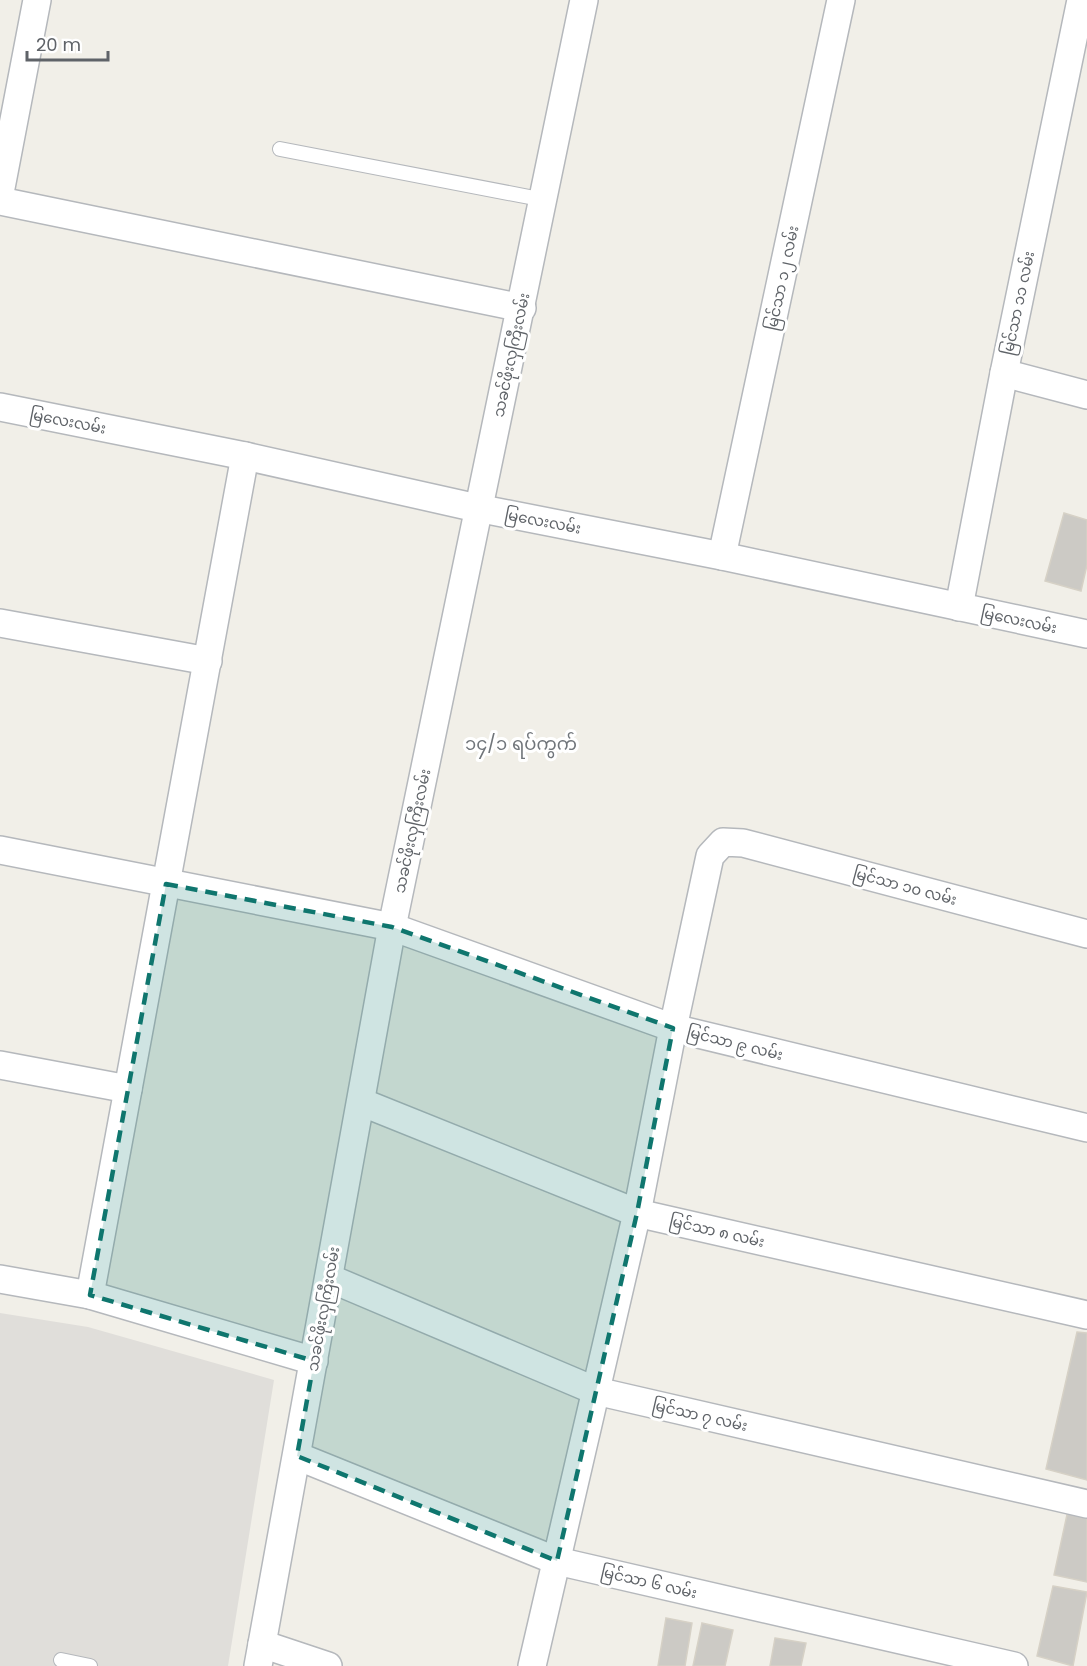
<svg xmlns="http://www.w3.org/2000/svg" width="1087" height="1666" font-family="Poppins,'Noto Sans Myanmar',sans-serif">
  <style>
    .industrial { fill: #e0deda }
    .building { fill: #cccac5; stroke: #d6d1c6; stroke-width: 1.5 }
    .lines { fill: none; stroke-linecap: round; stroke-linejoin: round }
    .lane-casing { stroke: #b5b8bc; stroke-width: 16 }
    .street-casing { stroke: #b5b8bc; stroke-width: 30 }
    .lane { stroke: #fff; stroke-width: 14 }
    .street { stroke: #fff; stroke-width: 27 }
    .marked { fill: #0f766e; fill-opacity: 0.2; stroke: #0f766e; stroke-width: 4.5; stroke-dasharray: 12 8; stroke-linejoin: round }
    .labels { text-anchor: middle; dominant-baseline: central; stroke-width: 6; stroke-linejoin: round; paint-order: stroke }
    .street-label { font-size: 15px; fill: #5f6368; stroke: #fff }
    .quarter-label { font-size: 18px; fill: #70757a; stroke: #fff }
  </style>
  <rect width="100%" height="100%" fill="#f1efe8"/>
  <path class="industrial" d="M 0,1313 L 88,1327 L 274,1380 L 228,1666 L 0,1666 Z"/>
  <g class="building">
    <path d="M 1064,513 L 1087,520 L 1087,565 L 1081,591 L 1045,581 Z"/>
    <path d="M 1077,1332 L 1087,1333 L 1087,1480 L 1046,1469 Z"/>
    <path d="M 1068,1510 L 1087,1514 L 1087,1582 L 1054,1575 Z"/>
    <path d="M 1053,1586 L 1087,1592 L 1073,1666 L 1037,1656 Z"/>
    <path d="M 666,1618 L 692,1623 L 685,1666 L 658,1666 Z"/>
    <path d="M 702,1623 L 733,1630 L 725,1666 L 693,1666 Z"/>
    <path d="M 775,1638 L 806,1643 L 801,1666 L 770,1666 Z"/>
  </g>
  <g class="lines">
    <g class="lane-casing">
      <g id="lane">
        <path d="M 280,149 L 545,200"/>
        <path d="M 61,1660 L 90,1666"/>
      </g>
    </g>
    <g class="street-casing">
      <g id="street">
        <path d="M 0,193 L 37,0"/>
        <path d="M 0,201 L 522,308"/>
        <path d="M 1004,373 L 1087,395"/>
        <path d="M 0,407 L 245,456 L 477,508 L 722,556 L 1087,634"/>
        <path d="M 722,556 L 841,0"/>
        <path d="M 959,607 L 1004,373 L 1081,0"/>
        <path d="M 0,623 L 208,661"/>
        <path d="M 0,850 L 392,927 L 673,1028 L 1087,1128"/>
        <path d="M 0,1065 L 128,1089"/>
        <path d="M 361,1102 L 637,1213 L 1087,1315"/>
        <path d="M 329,1278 L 596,1391 L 1087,1504"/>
        <path d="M 0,1279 L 90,1295 L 314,1361"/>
        <path d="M 90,1295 L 245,456"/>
        <path d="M 297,1456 L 557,1561 L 1014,1666"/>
        <path d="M 262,1644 L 328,1666"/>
        <path d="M 258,1666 L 392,927 L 584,0"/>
        <path d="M 532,1666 L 637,1213 L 673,1028 L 710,856 L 723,842 L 743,843 L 1087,934"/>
      </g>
    </g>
    <use href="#lane" class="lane"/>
    <use href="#street" class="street"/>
  </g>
  <path class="marked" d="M 166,884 L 392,927 L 673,1028 L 637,1213 L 557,1561 L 297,1456 L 314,1361 L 90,1295 Z"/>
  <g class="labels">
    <g class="street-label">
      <text transform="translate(782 278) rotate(-78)">မြင်သာ ၁၂ လမ်း</text>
      <text transform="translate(1018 303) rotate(-78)">မြင်သာ ၁၁ လမ်း</text>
      <text transform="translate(511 355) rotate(-78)">သခင်ဖိုးလှကြီးလမ်း</text>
      <text transform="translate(68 421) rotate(11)">မြလေးလမ်း</text>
      <text transform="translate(543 521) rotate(11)">မြလေးလမ်း</text>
      <text transform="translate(1019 620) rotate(12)">မြလေးလမ်း</text>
      <text transform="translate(412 831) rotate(-78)">သခင်ဖိုးလှကြီးလမ်း</text>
      <text transform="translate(905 886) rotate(15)">မြင်သာ ၁၀ လမ်း</text>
      <text transform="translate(735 1043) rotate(14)">မြင်သာ ၉ လမ်း</text>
      <text transform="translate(717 1231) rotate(13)">မြင်သာ ၈ လမ်း</text>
      <text transform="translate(323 1309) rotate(-80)">သခင်ဖိုးလှကြီးလမ်း</text>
      <text transform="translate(700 1415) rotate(13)">မြင်သာ ၇ လမ်း</text>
      <text transform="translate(649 1582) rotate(13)">မြင်သာ ၆ လမ်း</text>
    </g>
    <g class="quarter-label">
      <text x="521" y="743">၁၄/၁ ရပ်ကွက်</text>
    </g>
  </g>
  <path d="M27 51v9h81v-9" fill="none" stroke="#5f6368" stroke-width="3"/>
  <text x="36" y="51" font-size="18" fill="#5f6368" stroke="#ffffff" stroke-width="4.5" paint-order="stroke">20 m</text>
</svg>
